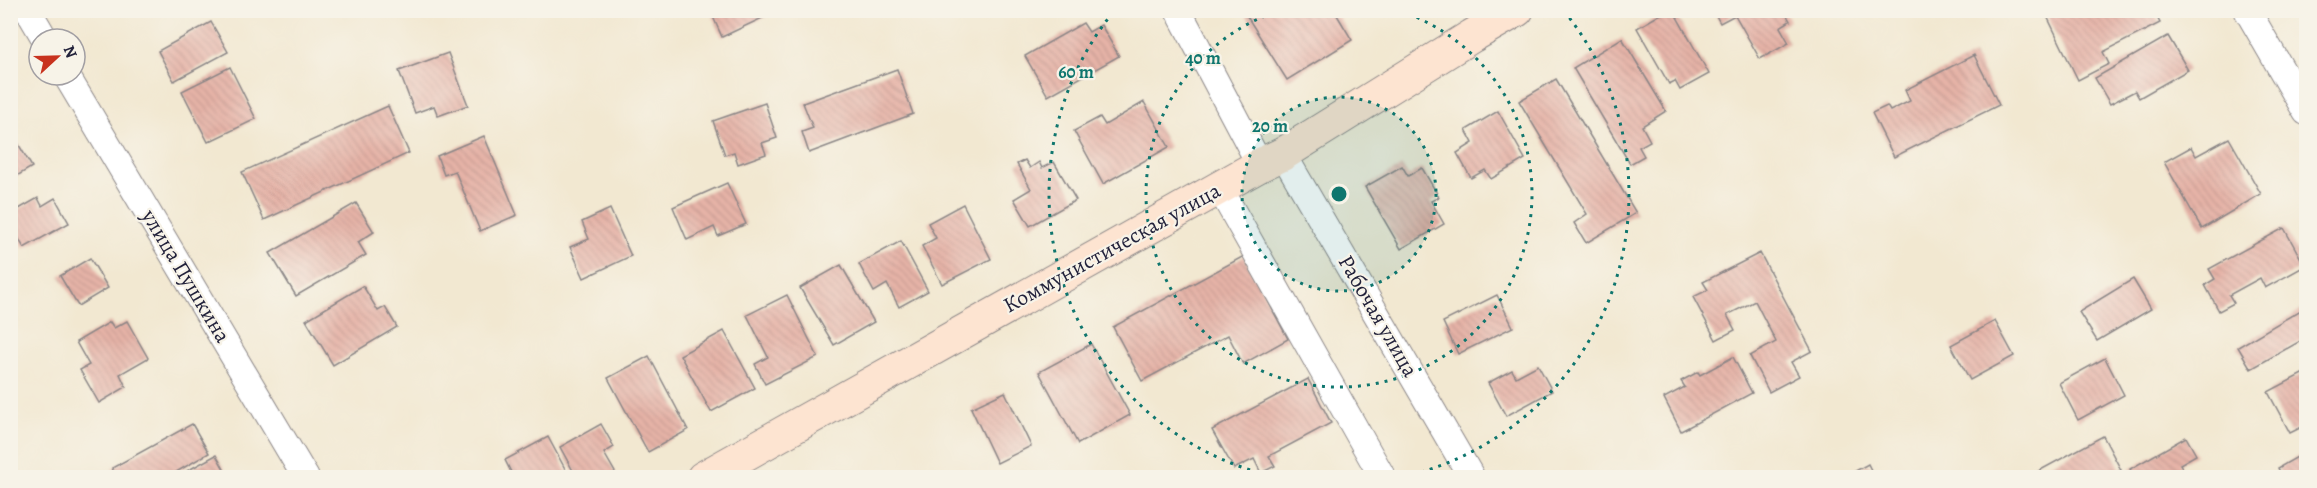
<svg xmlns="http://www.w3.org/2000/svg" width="2317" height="488" font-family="Alegreya,serif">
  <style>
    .building { fill: url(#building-back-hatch) }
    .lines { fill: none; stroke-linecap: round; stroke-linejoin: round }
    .street-casing { stroke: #8a8586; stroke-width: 28 }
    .secondary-casing { stroke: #8a8586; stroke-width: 35 }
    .street { stroke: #fff; stroke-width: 26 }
    .secondary { stroke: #fde4d1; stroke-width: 33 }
    .ring { fill: none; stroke: #0f766e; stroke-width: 3; stroke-dasharray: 3 6 }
    .labels { text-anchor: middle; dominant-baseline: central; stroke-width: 4.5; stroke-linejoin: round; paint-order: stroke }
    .street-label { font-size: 22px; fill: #22223b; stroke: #f7f3e8 }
    .centre { fill: #0f766e; stroke: #f7f3e8; stroke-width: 3 }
    .ring-label { font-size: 18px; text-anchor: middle; font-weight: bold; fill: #0f766e; stroke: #f7f3e8; stroke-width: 4.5; stroke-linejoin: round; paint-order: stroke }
  </style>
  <defs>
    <pattern id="building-back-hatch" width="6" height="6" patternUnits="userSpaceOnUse" patternTransform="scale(1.5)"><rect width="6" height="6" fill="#e6b3a7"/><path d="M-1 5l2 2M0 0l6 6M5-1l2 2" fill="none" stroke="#c59a91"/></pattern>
  </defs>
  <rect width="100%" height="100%" fill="#f7f3e8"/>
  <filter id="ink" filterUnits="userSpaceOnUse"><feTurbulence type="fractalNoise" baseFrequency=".0167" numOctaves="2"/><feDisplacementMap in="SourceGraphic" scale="12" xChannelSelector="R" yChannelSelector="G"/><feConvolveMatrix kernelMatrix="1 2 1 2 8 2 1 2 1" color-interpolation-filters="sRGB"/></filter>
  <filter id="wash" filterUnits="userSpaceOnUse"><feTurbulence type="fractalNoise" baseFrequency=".008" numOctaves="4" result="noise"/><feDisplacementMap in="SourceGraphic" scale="24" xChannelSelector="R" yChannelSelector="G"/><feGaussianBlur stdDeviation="1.35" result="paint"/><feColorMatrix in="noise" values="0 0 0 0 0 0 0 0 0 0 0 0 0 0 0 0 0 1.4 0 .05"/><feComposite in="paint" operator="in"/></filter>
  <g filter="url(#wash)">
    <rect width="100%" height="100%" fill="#f2e8d1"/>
    <g id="blocks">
      <g class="building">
        <path d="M 710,10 L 769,10 L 771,14 L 722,37 Z"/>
        <path d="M 1243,10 L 1334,10 L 1352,40 L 1287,80 Z"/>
        <path d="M 1668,10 L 1673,10 L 1709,74 L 1680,90 L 1675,81 L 1669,84 L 1637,28 Z"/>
        <path d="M 1713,10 L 1784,10 L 1790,21 L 1780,27 L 1789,43 L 1760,59 L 1735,15 L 1720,23 Z"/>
        <path d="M 2044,10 L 2153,10 L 2160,23 L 2103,52 L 2109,64 L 2078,80 Z"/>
        <path d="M 211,22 L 228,52 L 174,81 L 158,51 Z"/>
        <path d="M 1083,23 L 1089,32 L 1101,25 L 1119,56 L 1048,96 L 1025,56 Z"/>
        <path d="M 2168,36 L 2188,70 L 2139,98 L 2135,91 L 2110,104 L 2095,78 Z"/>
        <path d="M 1622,38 L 1666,111 L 1642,126 L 1650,141 L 1639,147 L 1644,156 L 1630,164 L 1573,68 Z"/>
        <path d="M 448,53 L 468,105 L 438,116 L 434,106 L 415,113 L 399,71 Z"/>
        <path d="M 1974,55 L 1999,105 L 1894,157 L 1872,113 L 1887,106 L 1890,111 L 1910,101 L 1905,90 Z"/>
        <path d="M 230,67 L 256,119 L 208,142 L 182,91 Z"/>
        <path d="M 897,69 L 913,114 L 809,153 L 802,132 L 813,128 L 803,103 Z"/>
        <path d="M 1556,79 L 1636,213 L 1586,243 L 1574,223 L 1587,214 L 1519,101 Z"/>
        <path d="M 1144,102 L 1169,147 L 1103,184 L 1074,131 L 1100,117 L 1105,125 Z"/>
        <path d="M 765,103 L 777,138 L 762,143 L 766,154 L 738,164 L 734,152 L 725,155 L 713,121 Z"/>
        <path d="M 388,106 L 409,153 L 264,220 L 242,172 Z"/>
        <path d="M 1498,111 L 1525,159 L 1491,179 L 1485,170 L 1471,178 L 1457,153 L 1473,143 L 1466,130 Z"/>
        <path d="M 10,130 L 32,167 L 10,180 Z"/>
        <path d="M 484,136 L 517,215 L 480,231 L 455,171 L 444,175 L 437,156 Z"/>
        <path d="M 2229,138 L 2261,194 L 2202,229 L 2164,162 L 2191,147 L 2196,156 Z"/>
        <path d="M 1025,160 L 1030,168 L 1039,162 L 1042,168 L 1054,162 L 1076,200 L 1030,226 L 1014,199 L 1031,189 L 1017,164 Z"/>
        <path d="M 1402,166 L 1408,176 L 1422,168 L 1439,197 L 1431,201 L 1444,224 L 1401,249 L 1365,187 Z"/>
        <path d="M 727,183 L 746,224 L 718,236 L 714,227 L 687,240 L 673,207 Z"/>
        <path d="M 38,198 L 42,206 L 55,198 L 69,223 L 24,248 L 10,223 L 10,214 Z"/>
        <path d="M 356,203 L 374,232 L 358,242 L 366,255 L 296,296 L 270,253 Z"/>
        <path d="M 963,204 L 991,259 L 942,284 L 922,246 L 936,238 L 928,223 Z"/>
        <path d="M 610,209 L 631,256 L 584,278 L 570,247 L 589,239 L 582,222 Z"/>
        <path d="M 2284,228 L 2305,266 L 2265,288 L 2260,278 L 2229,295 L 2234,303 L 2219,311 L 2205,285 L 2215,279 L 2209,269 Z"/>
        <path d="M 901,241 L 928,291 L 899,307 L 887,284 L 874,292 L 859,264 Z"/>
        <path d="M 1760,253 L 1812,351 L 1791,362 L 1799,376 L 1769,392 L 1750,356 L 1776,342 L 1755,301 L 1727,315 L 1735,330 L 1716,340 L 1693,297 L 1708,290 L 1703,282 Z"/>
        <path d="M 1244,256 L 1288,339 L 1243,364 L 1228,335 L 1142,381 L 1113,327 Z"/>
        <path d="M 90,258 L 108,288 L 78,306 L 60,276 Z"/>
        <path d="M 841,265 L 874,322 L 834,345 L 800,288 Z"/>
        <path d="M 2133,279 L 2151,309 L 2097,341 L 2079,312 Z"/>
        <path d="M 363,286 L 378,311 L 385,307 L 397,327 L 333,365 L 306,320 Z"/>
        <path d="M 787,295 L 818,357 L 765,384 L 755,364 L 768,357 L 747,315 Z"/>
        <path d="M 1497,295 L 1513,327 L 1458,354 L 1443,322 Z"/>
        <path d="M 2306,307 L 2306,349 L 2302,340 L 2251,369 L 2238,347 Z"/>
        <path d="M 127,321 L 148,358 L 120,374 L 126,387 L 99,403 L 80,370 L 89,365 L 76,342 L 110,322 L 114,328 Z"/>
        <path d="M 1995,321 L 2014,356 L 1970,380 L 1951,345 Z"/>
        <path d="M 724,331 L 755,388 L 711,412 L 680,355 Z"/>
        <path d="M 1091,344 L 1130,415 L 1078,444 L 1039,372 Z"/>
        <path d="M 649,356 L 688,430 L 648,452 L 608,378 Z"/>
        <path d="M 1733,357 L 1752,393 L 1681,431 L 1664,398 L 1685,387 L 1681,381 L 1698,372 L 1700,375 Z"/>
        <path d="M 2105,358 L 2124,395 L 2078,420 L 2059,383 Z"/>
        <path d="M 1538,365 L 1552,391 L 1506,416 L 1488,383 L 1512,370 L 1516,377 Z"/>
        <path d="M 2306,372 L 2306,425 L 2290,433 L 2268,392 Z"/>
        <path d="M 1308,379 L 1331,423 L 1269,456 L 1275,466 L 1261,473 L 1254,459 L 1234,469 L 1212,430 Z"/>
        <path d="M 1005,392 L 1031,446 L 997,463 L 971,408 Z"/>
        <path d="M 192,424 L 209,453 L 166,478 L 117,478 L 112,468 Z"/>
        <path d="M 601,424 L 614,447 L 604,453 L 616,474 L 610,478 L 577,478 L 560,447 Z"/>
        <path d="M 2103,436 L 2121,470 L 2106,478 L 2038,478 L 2035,473 Z"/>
        <path d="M 548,437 L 570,478 L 514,478 L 505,460 Z"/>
        <path d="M 2186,437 L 2196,455 L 2180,464 L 2188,478 L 2135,478 L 2130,469 Z"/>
        <path d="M 2306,452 L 2306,478 L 2283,478 L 2278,468 Z"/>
        <path d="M 216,455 L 229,478 L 174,478 Z"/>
        <path d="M 1868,464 L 1875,478 L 1843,478 Z"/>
      </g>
    </g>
  </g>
  <g filter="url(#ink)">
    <use href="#blocks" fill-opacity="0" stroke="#8a8586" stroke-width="1.5"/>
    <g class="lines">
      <g class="street-casing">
        <g id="street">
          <path d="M 28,10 L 45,39"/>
          <path d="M 1178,10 L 1260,165"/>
          <path d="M 2247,10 L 2306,112"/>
          <path d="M 66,75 L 306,478"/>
          <path d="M 1283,154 L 1472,478"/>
          <path d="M 1219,187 L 1383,478"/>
        </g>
      </g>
      <g class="secondary-casing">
        <path id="secondary" d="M 703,478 L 1260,165 L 1283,154 L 1472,36 L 1517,10"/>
      </g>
      <use href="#street" class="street"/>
      <use href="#secondary" class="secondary"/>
    </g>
  </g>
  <circle cx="1339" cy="194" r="97" fill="#0f766e" fill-opacity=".12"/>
  <g class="ring">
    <circle cx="1339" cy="194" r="97"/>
    <path d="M1400 11A193 193 0 1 1 1278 11"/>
    <path d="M1276 477A290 290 0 0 1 1114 11M1564 11A290 290 0 0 1 1402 477"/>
  </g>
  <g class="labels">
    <g class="street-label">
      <text transform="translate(1112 248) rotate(-29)">Коммунистическая улица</text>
      <text transform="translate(186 276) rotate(59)">улица Пушкина</text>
      <text transform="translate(1378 316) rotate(60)">Рабочая улица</text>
    </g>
  </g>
  <circle cx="1339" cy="194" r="9" class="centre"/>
  <g class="ring-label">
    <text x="1203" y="64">40 m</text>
    <text x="1076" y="78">60 m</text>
    <text x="1270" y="132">20 m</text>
  </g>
  <rect width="2317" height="488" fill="none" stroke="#f7f3e8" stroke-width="36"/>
  <g transform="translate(57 57) rotate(68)"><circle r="28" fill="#f7f3e8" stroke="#a29fa3" stroke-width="1.5"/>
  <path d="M0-4.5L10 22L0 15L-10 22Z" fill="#c8321e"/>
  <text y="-9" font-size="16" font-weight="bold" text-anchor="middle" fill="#22223b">N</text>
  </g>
</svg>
